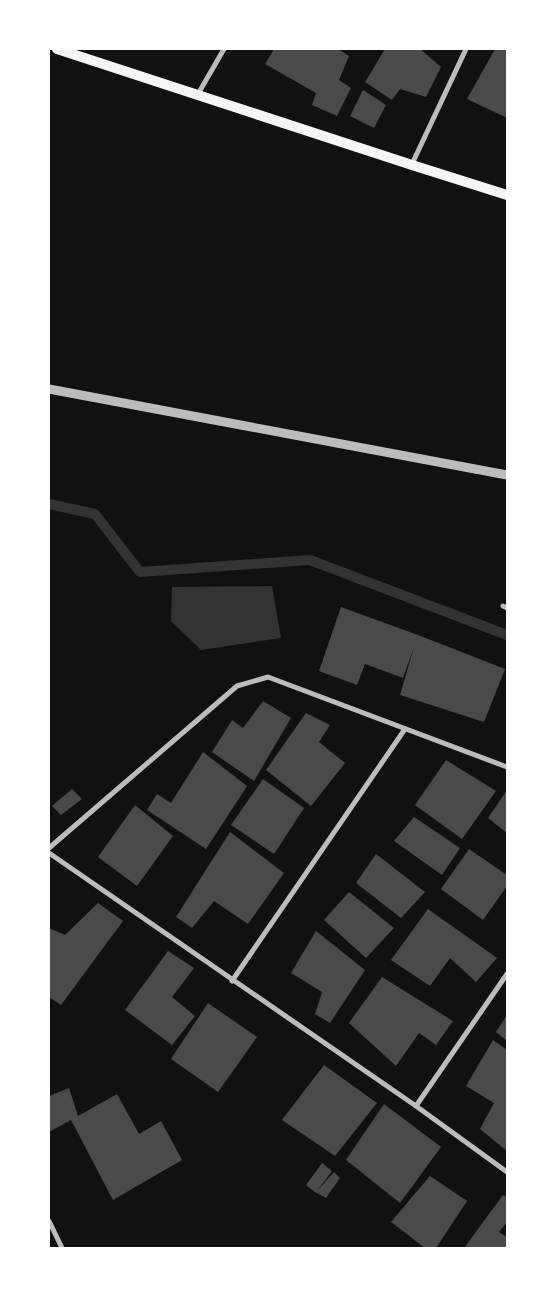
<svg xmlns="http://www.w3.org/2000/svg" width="556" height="1297" font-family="Mulish,sans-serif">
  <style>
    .water { fill: #333 }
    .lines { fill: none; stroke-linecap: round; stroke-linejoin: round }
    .stream { stroke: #333; stroke-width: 10 }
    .building { fill: #4a4a4a }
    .minor { stroke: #bcbcbc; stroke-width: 5 }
    .tertiary { stroke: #bcbcbc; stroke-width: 9 }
    .secondary { stroke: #f5f5f5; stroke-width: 10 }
  </style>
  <rect width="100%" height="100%" fill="#111"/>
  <path class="water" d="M 272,586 L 281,638 L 201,650 L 171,621 L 172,587 Z"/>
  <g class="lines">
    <path class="stream" d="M 49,504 L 95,514 L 140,572 L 310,560 L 507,635"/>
  </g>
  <g class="building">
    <path d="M 274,49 L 338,49 L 349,56 L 339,80 L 351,88 L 337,116 L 312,105 L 316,93 L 265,64 Z"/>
    <path d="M 385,49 L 420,49 L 441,67 L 426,97 L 400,89 L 392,100 L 365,82 Z"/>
    <path d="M 495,49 L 503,49 L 507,51 L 507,118 L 467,99 Z"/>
    <path d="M 363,90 L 386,105 L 374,128 L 350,116 Z"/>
    <path d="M 341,607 L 418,635 L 505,669 L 484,722 L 400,695 L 414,647 L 403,678 L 365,664 L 357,685 L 319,671 Z"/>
    <path d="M 263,701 L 291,718 L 254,781 L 212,752 L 232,720 L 243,728 Z"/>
    <path d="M 306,713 L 330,725 L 319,742 L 345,763 L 311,806 L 266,770 Z"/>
    <path d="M 203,752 L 247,786 L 206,849 L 147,810 L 157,794 L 171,803 Z"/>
    <path d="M 446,760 L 496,791 L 462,839 L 415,805 Z"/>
    <path d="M 263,779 L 304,808 L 274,854 L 231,825 Z"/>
    <path d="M 72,789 L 82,799 L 61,815 L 52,806 Z"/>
    <path d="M 507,790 L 507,833 L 488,818 Z"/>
    <path d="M 135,805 L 173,836 L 137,886 L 98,857 Z"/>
    <path d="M 414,817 L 460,848 L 442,875 L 394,841 Z"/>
    <path d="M 230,832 L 284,873 L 248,924 L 214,901 L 192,928 L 176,917 Z"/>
    <path d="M 469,849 L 507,875 L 507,886 L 483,920 L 441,889 Z"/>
    <path d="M 376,854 L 425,892 L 401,918 L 356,883 Z"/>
    <path d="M 349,892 L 394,928 L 366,958 L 324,920 Z"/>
    <path d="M 98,903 L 123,921 L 61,1005 L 49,997 L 49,928 L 65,935 Z"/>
    <path d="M 428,909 L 497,958 L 476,982 L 450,958 L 430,986 L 391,960 Z"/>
    <path d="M 316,931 L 365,970 L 330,1023 L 315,1014 L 322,992 L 291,973 Z"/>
    <path d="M 168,951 L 194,968 L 172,997 L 195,1016 L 172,1045 L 125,1010 Z"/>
    <path d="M 382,977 L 453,1021 L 436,1045 L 419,1033 L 396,1066 L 349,1023 Z"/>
    <path d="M 208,1003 L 257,1037 L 218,1092 L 171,1059 Z"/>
    <path d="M 507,1015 L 507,1041 L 496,1032 Z"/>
    <path d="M 493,1040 L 507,1050 L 507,1151 L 480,1129 L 494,1103 L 466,1086 Z"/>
    <path d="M 324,1065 L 377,1103 L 335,1156 L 282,1120 Z"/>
    <path d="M 69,1088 L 78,1116 L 117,1094 L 139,1134 L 161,1121 L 182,1160 L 113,1200 L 71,1120 L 49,1132 L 49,1096 Z"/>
    <path d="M 384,1104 L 441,1147 L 400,1203 L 346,1160 Z"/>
    <path d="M 322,1163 L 332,1171 L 317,1191 L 334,1172 L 340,1178 L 326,1198 L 315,1192 L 306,1185 Z"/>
    <path d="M 430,1176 L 467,1201 L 436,1248 L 425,1248 L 391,1222 Z"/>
    <path d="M 503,1195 L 507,1197 L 507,1222 L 499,1232 L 507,1237 L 507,1248 L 464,1248 Z"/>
  </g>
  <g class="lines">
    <g class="minor">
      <path d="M 198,94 L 224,49"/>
      <path d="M 412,164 L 466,49"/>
      <path d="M 503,606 L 507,608"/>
      <path d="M 49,848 L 237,686 L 268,677 L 507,767"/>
      <path d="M 49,853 L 416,1106"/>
      <path d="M 507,974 L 416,1106 L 507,1172"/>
      <path d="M 232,981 L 405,729"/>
      <path d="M 49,1221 L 62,1248"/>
    </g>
    <path class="tertiary" d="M 49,389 L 507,475"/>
    <path class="secondary" d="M 57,49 L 412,165 L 507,195"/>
  </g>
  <rect width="556" height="1297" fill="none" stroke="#ffffff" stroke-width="100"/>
</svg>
